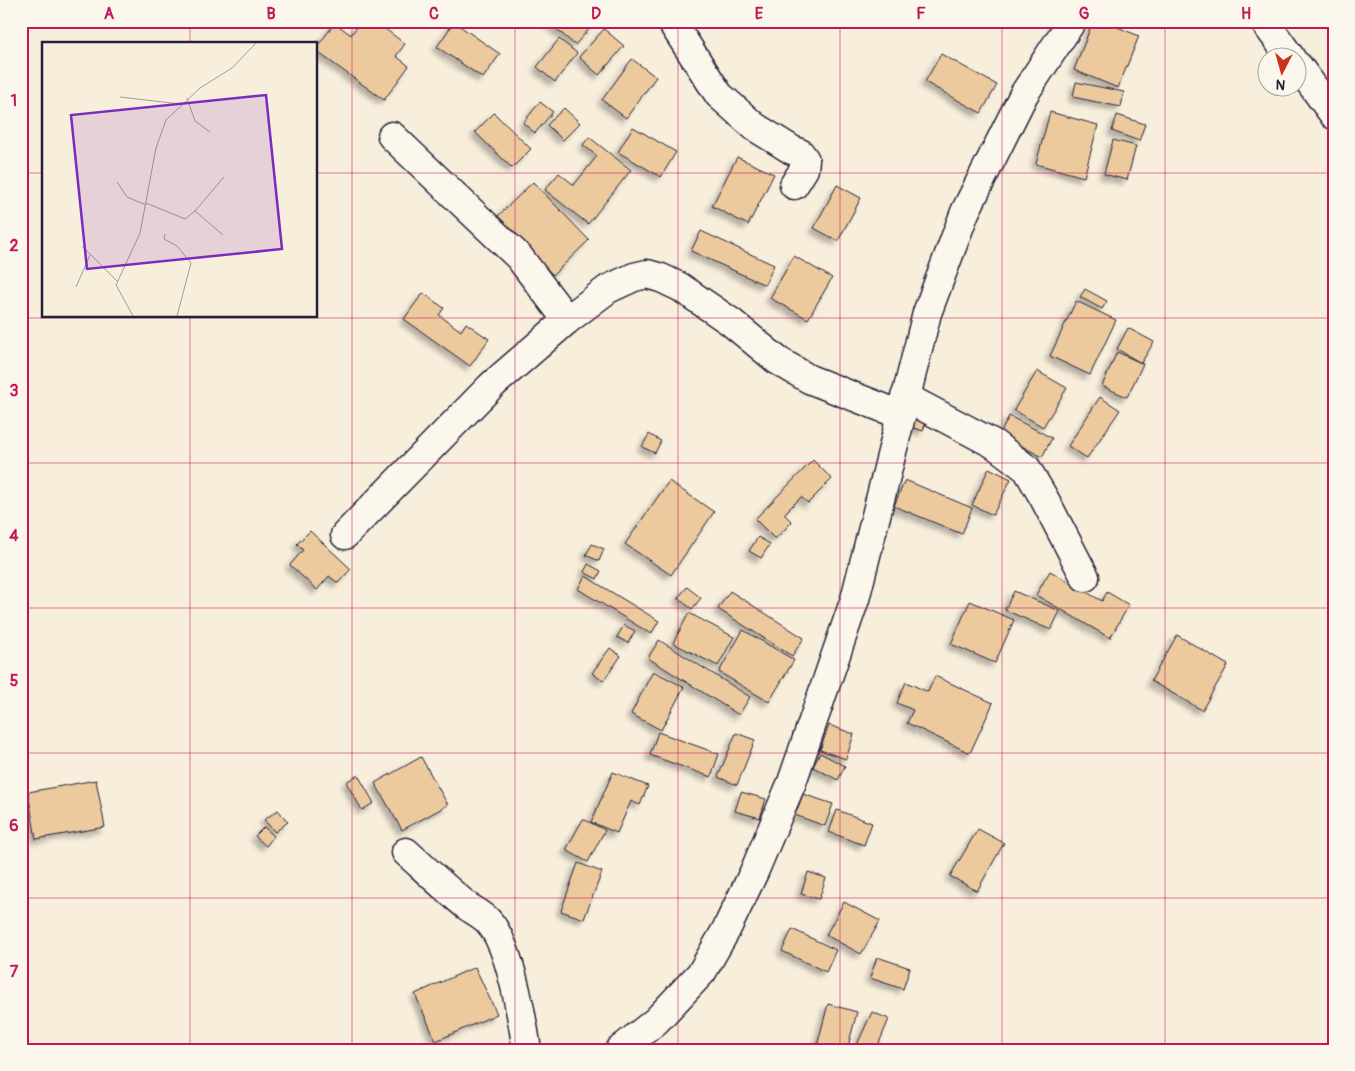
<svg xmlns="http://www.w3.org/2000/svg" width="1355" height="1071" font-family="Pangolin,sans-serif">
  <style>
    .building { fill: #ecca9d; stroke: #22223b; filter: url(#shadow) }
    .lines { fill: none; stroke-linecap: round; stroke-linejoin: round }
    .minor-casing { stroke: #22223b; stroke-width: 31 }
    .tertiary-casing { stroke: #22223b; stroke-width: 31 }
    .minor { stroke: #fbf7ec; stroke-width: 28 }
    .tertiary { stroke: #fbf7ec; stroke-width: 28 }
    .grid { fill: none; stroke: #c2185b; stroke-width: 1; stroke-opacity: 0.55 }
    .inset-road { fill: none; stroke: #a29c9c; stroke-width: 1 }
    .view { fill: #7b2cbf; fill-opacity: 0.15; stroke: #7b2cbf; stroke-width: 2.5 }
    .inset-edge { fill: none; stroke: #22223b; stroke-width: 2.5 }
    .neatline { fill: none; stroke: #c2185b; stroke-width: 2 }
    .grid-label { font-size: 16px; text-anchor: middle; font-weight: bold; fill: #c2185b }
  </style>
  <defs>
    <filter id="shadow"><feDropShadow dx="-4.5" dy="4.5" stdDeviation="2.5" flood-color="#0004"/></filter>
  </defs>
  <rect width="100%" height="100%" fill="#f8eedc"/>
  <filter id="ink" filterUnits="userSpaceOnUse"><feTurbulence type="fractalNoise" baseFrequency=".02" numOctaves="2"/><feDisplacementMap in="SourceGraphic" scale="10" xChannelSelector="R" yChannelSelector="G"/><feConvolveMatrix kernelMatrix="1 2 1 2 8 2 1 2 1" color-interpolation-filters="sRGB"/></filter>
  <g filter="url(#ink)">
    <g class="building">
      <path d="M 361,21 L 375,21 L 405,44 L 396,56 L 409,66 L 384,100 L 316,51 L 316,48 L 335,23 L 351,35 Z"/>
      <path d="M 547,21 L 596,21 L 575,45 Z"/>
      <path d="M 1093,21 L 1103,21 L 1139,36 L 1118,88 L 1074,70 Z"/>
      <path d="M 454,22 L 500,54 L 483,78 L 437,47 Z"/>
      <path d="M 604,29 L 624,46 L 599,75 L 579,57 Z"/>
      <path d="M 559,39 L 577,53 L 555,82 L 537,67 Z"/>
      <path d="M 941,54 L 997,85 L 981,113 L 925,82 Z"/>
      <path d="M 632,59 L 656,77 L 626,118 L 602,100 Z"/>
      <path d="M 1076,82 L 1124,92 L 1121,107 L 1073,97 Z"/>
      <path d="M 540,102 L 553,112 L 535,133 L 523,123 Z"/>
      <path d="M 564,108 L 580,123 L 563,140 L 547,125 Z"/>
      <path d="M 1050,112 L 1098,125 L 1084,177 L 1036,164 Z"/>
      <path d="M 494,113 L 531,149 L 512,168 L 475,132 Z"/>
      <path d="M 1117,115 L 1145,124 L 1139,141 L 1112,131 Z"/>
      <path d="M 633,127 L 676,152 L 661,177 L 618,152 Z"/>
      <path d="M 589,137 L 631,170 L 588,224 L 545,190 L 559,173 L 574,185 L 597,156 L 583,145 Z"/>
      <path d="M 1113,140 L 1136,146 L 1127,180 L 1104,174 Z"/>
      <path d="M 737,157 L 774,174 L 748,225 L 712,206 Z"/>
      <path d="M 533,182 L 589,240 L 553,275 L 497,217 Z"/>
      <path d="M 837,185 L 861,198 L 838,241 L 814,228 Z"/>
      <path d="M 701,231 L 774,265 L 765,285 L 691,251 Z"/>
      <path d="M 794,256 L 832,278 L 808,319 L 770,298 Z"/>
      <path d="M 1085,289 L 1107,301 L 1102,309 L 1080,297 Z"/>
      <path d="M 423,293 L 444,308 L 439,315 L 461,331 L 466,323 L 489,339 L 470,366 L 404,319 Z"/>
      <path d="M 1076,301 L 1116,320 L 1090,375 L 1050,356 Z"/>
      <path d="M 1128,328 L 1154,342 L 1141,363 L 1117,349 Z"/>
      <path d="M 1117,352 L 1143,364 L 1127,397 L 1102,386 Z"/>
      <path d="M 1037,371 L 1067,388 L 1043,427 L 1014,410 Z"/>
      <path d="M 1100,397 L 1120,410 L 1087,458 L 1068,446 Z"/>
      <path d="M 911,407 L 929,412 L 923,431 L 905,425 Z"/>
      <path d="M 1009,416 L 1052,438 L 1042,457 L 1000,434 Z"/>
      <path d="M 649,434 L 661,441 L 655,453 L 642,447 Z"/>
      <path d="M 813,460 L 832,479 L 808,503 L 801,497 L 784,514 L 792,522 L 775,539 L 755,519 Z"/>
      <path d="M 989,468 L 1011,479 L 993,515 L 972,505 Z"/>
      <path d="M 905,480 L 972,508 L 962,534 L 894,506 Z"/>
      <path d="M 669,481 L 714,512 L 671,575 L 625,544 Z"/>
      <path d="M 310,531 L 351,569 L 338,583 L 329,576 L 317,590 L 290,565 L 303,550 L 297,544 Z"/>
      <path d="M 758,537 L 770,544 L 761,558 L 749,551 Z"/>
      <path d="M 592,544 L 604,549 L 599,561 L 586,555 Z"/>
      <path d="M 588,564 L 601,571 L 597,579 L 584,572 Z"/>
      <path d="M 1050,571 L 1102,601 L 1107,592 L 1129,605 L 1110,638 L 1036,595 Z"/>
      <path d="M 585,576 L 659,621 L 651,634 L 578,589 Z"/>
      <path d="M 687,587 L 701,598 L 692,609 L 678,598 Z"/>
      <path d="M 730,591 L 804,638 L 792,656 L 718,609 Z"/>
      <path d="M 1014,591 L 1060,611 L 1051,630 L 1005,610 Z"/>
      <path d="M 970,601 L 1014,620 L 995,663 L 951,644 Z"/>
      <path d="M 689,613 L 734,637 L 718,666 L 673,643 Z"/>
      <path d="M 624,625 L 635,631 L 628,643 L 617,637 Z"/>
      <path d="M 743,630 L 794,660 L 769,702 L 719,672 Z"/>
      <path d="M 1177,635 L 1228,665 L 1202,710 L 1151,681 Z"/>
      <path d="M 659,640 L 750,697 L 739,715 L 648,658 Z"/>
      <path d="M 610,648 L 621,656 L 603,681 L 592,673 Z"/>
      <path d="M 653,671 L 684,687 L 661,730 L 631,714 Z"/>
      <path d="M 935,676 L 993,703 L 970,753 L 907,723 L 913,710 L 897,703 L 906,682 L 928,692 Z"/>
      <path d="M 829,725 L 854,734 L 846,759 L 820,750 Z"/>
      <path d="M 658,732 L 719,754 L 711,777 L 650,755 Z"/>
      <path d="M 736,733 L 755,740 L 737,785 L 718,777 Z"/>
      <path d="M 820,753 L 845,766 L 838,780 L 813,767 Z"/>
      <path d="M 421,757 L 448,805 L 402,830 L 375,783 Z"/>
      <path d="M 613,772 L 648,786 L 640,805 L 631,801 L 617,833 L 591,822 Z"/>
      <path d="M 358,775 L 374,803 L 362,810 L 346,782 Z"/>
      <path d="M 96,780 L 105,827 L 36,839 L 28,792 Z"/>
      <path d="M 741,792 L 766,799 L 760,818 L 735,811 Z"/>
      <path d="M 803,794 L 833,804 L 825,826 L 795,815 Z"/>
      <path d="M 278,810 L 288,822 L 275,832 L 264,820 Z"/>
      <path d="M 837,810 L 872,823 L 864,845 L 829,832 Z"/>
      <path d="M 583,819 L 605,830 L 588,862 L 566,850 Z"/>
      <path d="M 264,827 L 274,836 L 266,846 L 255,836 Z"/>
      <path d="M 978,829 L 1004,843 L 977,891 L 950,876 Z"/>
      <path d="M 578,863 L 602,872 L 584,919 L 561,911 Z"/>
      <path d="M 808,872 L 826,878 L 819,899 L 801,894 Z"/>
      <path d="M 844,902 L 880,921 L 861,954 L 826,935 Z"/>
      <path d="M 792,929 L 836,950 L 826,972 L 782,951 Z"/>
      <path d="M 877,957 L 910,968 L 903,989 L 870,978 Z"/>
      <path d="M 475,967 L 497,1014 L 436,1041 L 415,994 Z"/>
      <path d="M 828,1004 L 857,1012 L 847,1050 L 816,1050 Z"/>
      <path d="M 872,1012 L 889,1019 L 876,1050 L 855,1049 Z"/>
    </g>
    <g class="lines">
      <g class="minor-casing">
        <g id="minor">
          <path d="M 671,21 L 719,95 L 755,127 L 792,150 L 800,153 L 805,160 L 804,169 L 794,185"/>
          <path d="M 1264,21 L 1291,58"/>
          <path d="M 1298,66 L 1334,115"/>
          <path d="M 392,136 L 519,257 L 567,320"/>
          <path d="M 905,397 L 994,444 L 1027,469 L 1045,500 L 1085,577"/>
          <path d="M 345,535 L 491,386 L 567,320 L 608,289 L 634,277 L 647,274 L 661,278 L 680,287 L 731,322 L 777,360 L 809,379 L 901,415"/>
          <path d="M 406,852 C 426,870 446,889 467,906 C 474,911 483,915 489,922 C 510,946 522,1017 527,1050"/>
        </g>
      </g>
      <g class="tertiary-casing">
        <path id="tertiary" d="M 620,1050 L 656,1021 L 702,972 L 726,930 L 754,872 L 792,782 L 855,599 L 927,313 L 965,212 L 1024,94 L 1072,21"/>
      </g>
      <use href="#minor" class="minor"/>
      <use href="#tertiary" class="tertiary"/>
    </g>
  </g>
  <path class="grid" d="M 190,21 L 190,44M 352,21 L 352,1050M 515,21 L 515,1050M 678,21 L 678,1050M 840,21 L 840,1050M 1002,21 L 1002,1050M 1165,21 L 1165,1050M 21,173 L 44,173M 316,173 L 1334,173M 190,316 L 190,1050M 21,318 L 1334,318M 21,463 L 1334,463M 21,608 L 1334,608M 21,753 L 1334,753M 21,898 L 1334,898"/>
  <g transform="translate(42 42)">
    <rect width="275" height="275" fill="#f8eedc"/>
    <path class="inset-road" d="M 78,55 L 138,62M 145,56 L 153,79 L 168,90M 75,140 L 85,155 L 104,163M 104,161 L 143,177 L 153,169 L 182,135M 153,169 L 181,193M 123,192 L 122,197 L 135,204 L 149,221 L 135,274M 40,204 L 75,239M 34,245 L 48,213M 91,274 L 74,243 L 98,191 L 114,106 L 124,78 L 158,46 L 190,26 L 214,1"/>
    <path class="view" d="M 224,53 L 240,207 L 45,227 L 29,73 Z"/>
    <rect width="275" height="275" class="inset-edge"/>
  </g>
  <rect width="1355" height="1071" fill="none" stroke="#fbf7ec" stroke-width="55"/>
  <g transform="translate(1282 72) rotate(186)"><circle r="24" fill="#fbf7ec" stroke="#a4a2a5"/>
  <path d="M0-4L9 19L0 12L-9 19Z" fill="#c8321e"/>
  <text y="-8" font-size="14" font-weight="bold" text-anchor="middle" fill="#22223b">N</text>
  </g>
  <rect x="28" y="28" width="1300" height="1016" class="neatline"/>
  <g class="grid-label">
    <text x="109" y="19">A</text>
    <text x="271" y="19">B</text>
    <text x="434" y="19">C</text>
    <text x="596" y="19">D</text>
    <text x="759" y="19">E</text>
    <text x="921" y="19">F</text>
    <text x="1084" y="19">G</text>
    <text x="1246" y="19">H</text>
    <text x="14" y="106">1</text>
    <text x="14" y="251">2</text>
    <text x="14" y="396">3</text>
    <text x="14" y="541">4</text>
    <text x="14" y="686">5</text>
    <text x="14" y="831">6</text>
    <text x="14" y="977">7</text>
  </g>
</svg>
